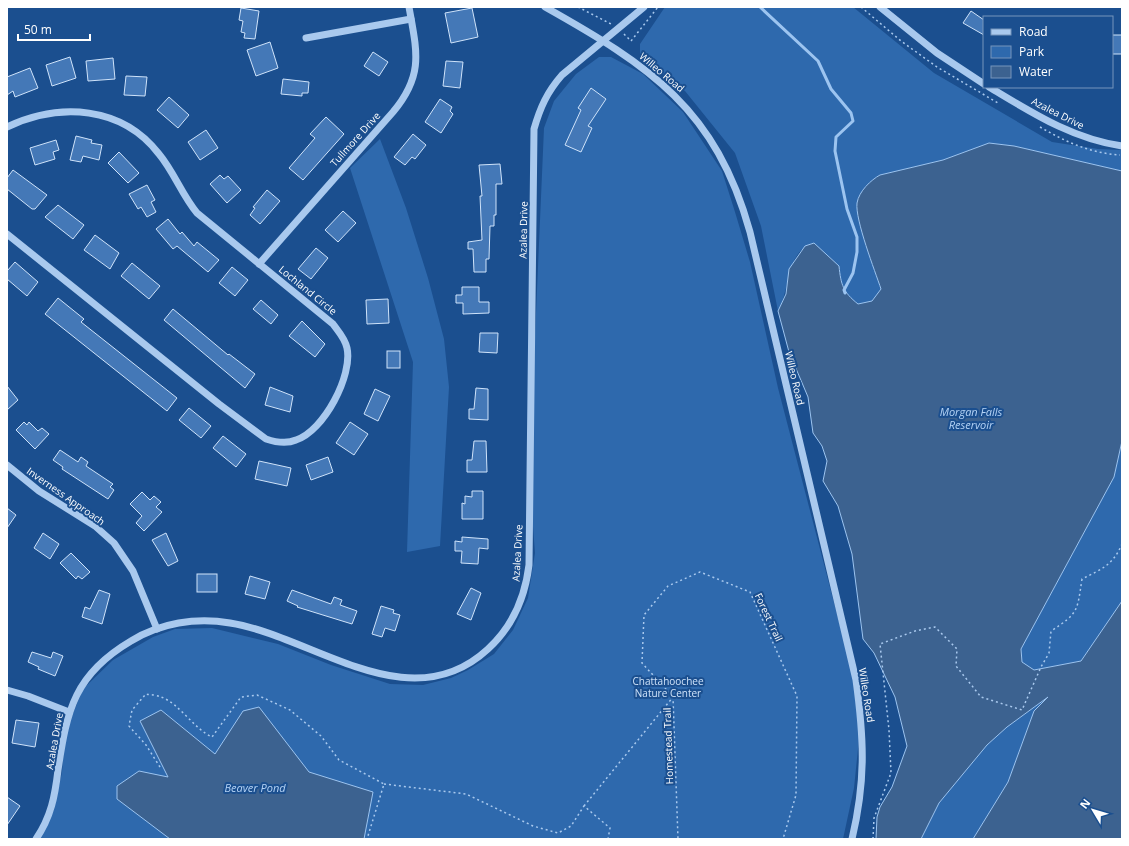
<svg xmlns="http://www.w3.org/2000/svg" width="1129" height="846" font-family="'Open Sans',sans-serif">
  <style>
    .green { fill: #2e69ad }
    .water { fill: #3c6290; stroke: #9cc4f0 }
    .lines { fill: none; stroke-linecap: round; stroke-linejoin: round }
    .stream { stroke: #9cc4f0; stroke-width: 3 }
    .building { fill: #4478b7; stroke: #cfe3fa }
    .path { stroke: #a9c9ee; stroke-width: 1.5; stroke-dasharray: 2 3; stroke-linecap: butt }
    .minor { stroke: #a9c9ee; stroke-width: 7 }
    .labels { text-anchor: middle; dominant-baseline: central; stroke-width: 4; stroke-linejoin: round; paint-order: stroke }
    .street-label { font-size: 10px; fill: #fff; stroke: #1b4f8f }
    .park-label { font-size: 10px; fill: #cfe3fa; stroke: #1b4f8f }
    .water-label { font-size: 11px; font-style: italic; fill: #b5d3f5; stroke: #1b4f8f }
  </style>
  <rect width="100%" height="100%" fill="#1b4f8f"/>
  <g class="green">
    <path d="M 665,7 L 853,7 L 934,73 L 1052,142 L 1098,149 L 1122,150 L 1122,171 L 1014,146 L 989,143 L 943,160 L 880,175 C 871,180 859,191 857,203 C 855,220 875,271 881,289 L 872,301 L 858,304 C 843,292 841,285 839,266 L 813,243 C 785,253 791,288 778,311 L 761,226 L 735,153 L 685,91 L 640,58 L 640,44 Z"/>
    <path d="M 599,57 L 611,57 L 643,74 L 683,112 L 722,171 L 735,212 L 750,262 L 778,388 L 862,710 L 854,788 L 843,839 L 37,839 L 54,810 L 62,772 L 65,733 L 83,689 L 113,660 L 153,637 L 175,629 L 212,628 L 278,644 L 331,665 L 390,684 L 423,685 L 451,678 L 468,670 L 494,654 L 513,630 L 528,598 L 535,553 L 529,475 L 544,128 L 554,101 L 576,74 Z"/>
    <path d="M 380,139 L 406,208 L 428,278 L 444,339 L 449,387 L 440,546 L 407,552 L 413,362 L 350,168 Z"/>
    <path d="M 1122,441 L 1122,601 L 1081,661 L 1034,670 L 1022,662 L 1021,649 L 1114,477 Z"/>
    <path d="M 1051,695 L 1034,711 L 1008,782 L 973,839 L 921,839 L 939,803 L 987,745 L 1007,727 Z"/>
  </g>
  <g class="water">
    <path d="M 989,143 L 1014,146 L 1122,171 L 1122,441 L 1114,477 L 1021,649 L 1022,662 L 1034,670 L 1081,661 L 1122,601 L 1122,839 L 973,839 L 1008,782 L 1034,711 L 1048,697 L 1007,727 L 987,745 L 939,803 L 921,839 L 876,839 L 877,817 L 880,807 L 892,787 L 907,746 L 895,697 L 874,653 L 863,639 L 852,554 L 838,506 L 823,481 L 827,461 L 822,446 L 813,433 L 808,397 L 789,352 L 778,311 L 786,294 L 789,269 L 805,246 L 814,243 L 839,266 C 841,285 843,292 858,304 L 872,301 L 881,289 C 875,271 855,220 857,203 C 859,191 871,180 880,175 L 943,160 Z"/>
    <path d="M 259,707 L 309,772 L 373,792 L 364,839 L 170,839 L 117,799 L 117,786 L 139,771 L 168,777 L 140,721 L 161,710 L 215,754 L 243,711 Z"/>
  </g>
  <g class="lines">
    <path class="stream" d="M 760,7 L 818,61 L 831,89 L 851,113 L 853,121 L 836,137 L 835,151 L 847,209 L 857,237 L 857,252 L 853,273 L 844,290 L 845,293"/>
  </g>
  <g class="building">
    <path d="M 241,8 L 259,11 L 255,39 L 244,38 L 245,33 L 241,32 L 243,21 L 239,20 Z"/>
    <path d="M 472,8 L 478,37 L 451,43 L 445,13 Z"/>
    <path d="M 971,11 L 984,20 L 984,35 L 963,23 Z"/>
    <rect x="1112" y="35" width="10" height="19"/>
    <path d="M 270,42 L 278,68 L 256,76 L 247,50 Z"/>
    <path d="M 373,52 L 388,62 L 379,76 L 364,66 Z"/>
    <path d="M 70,57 L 76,78 L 52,86 L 46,65 Z"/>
    <path d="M 113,58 L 115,79 L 88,81 L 86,61 Z"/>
    <path d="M 446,61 L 463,62 L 460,88 L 443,86 Z"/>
    <path d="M 30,68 L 38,88 L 15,97 L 13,91 L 7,95 L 7,77 Z"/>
    <path d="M 126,76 L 147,77 L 145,96 L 124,95 Z"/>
    <path d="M 283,79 L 309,82 L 308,93 L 302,93 L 302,96 L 281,94 Z"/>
    <path d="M 591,88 L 606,99 L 588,126 L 592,128 L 581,152 L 565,145 L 581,110 L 578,108 Z"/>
    <path d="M 169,97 L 189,115 L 178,128 L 157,110 Z"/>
    <path d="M 440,99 L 452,107 L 450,111 L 453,114 L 441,133 L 425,122 Z"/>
    <path d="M 326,117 L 344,134 L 303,180 L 289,168 L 315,138 L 310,134 Z"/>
    <path d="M 206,130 L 218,148 L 200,160 L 188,142 Z"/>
    <path d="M 413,134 L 426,145 L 415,159 L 412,157 L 405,165 L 394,157 Z"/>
    <path d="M 76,136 L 92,140 L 91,143 L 102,145 L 99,160 L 83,156 L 81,162 L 70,160 Z"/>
    <path d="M 56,140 L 59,150 L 53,152 L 55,159 L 35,165 L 30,148 Z"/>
    <path d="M 119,152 L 139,173 L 128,183 L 108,163 Z"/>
    <path d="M 500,164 L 502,184 L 496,184 L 496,215 L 494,215 L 494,226 L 490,226 L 489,259 L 486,259 L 486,272 L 474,272 L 473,249 L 468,249 L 468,242 L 482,240 L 480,196 L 482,196 L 479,165 Z"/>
    <path d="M 13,170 L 47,195 L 35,209 L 32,209 L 7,189 L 7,178 Z"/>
    <path d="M 220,175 L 224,179 L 228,176 L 241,190 L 227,203 L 210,184 Z"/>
    <path d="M 147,185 L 155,200 L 151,202 L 156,212 L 147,217 L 141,207 L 138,209 L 129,194 Z"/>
    <path d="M 267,190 L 280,201 L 260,224 L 250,215 L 255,208 L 253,207 Z"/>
    <path d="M 58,205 L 84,225 L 73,239 L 45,217 Z"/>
    <path d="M 343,211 L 356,223 L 338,242 L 325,230 Z"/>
    <path d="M 168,219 L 180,234 L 182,232 L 194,246 L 197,242 L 219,260 L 208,272 L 177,246 L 173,249 L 156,229 Z"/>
    <path d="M 95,235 L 119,253 L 110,269 L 84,250 Z"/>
    <path d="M 316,248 L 328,258 L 311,279 L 298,269 Z"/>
    <path d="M 15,262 L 38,282 L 27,296 L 7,279 L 7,271 Z"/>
    <path d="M 132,263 L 160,286 L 149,299 L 121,276 Z"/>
    <path d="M 232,267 L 248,280 L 235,296 L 219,283 Z"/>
    <path d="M 462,287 L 479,287 L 479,302 L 489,302 L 489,313 L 463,314 L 463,303 L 456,303 L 456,295 L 462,295 Z"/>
    <path d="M 58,298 L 84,319 L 81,322 L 177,398 L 167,411 L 45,314 Z"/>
    <path d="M 388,299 L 389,323 L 367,324 L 366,300 Z"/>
    <path d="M 261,300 L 278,315 L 271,324 L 253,309 Z"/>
    <path d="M 173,309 L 228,355 L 229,354 L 255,374 L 245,388 L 164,320 Z"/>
    <path d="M 302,321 L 325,344 L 315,357 L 289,336 Z"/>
    <path d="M 480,333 L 498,333 L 497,353 L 479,352 Z"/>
    <rect x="387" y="351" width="13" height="17"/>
    <path d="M 7,386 L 18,400 L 7,410 Z"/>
    <path d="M 270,387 L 293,396 L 290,412 L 265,405 Z"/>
    <path d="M 476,388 L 488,389 L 488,420 L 469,419 L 469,409 L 474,409 Z"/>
    <path d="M 375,389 L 390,396 L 378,421 L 364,414 Z"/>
    <path d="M 189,408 L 211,426 L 201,438 L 179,420 Z"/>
    <path d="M 24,422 L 27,425 L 29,422 L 38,431 L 42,428 L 49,434 L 35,449 L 16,430 Z"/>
    <path d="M 350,422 L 368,434 L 354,455 L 336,443 Z"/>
    <path d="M 223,436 L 246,454 L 236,467 L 213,448 Z"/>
    <path d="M 474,441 L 486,441 L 487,472 L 467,472 L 467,460 L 472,460 Z"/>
    <path d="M 60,450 L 78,462 L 81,457 L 88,462 L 86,466 L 113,484 L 110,487 L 114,490 L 108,499 L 62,469 L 63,467 L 53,460 Z"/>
    <path d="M 328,457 L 333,472 L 311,480 L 306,465 Z"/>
    <path d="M 259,461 L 291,468 L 287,486 L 255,479 Z"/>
    <path d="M 472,491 L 483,491 L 483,519 L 462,519 L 462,503 L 465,504 L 465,496 L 472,497 Z"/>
    <path d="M 142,492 L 150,500 L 154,496 L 161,502 L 156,507 L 162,512 L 144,531 L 136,523 L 142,516 L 130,504 Z"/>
    <path d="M 7,508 L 16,515 L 7,528 Z"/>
    <path d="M 43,533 L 59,544 L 50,559 L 34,548 Z"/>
    <path d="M 166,533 L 178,561 L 168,566 L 152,540 Z"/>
    <path d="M 462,537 L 488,539 L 488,549 L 479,548 L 478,564 L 461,563 L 462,551 L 455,551 L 455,541 L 462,542 Z"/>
    <path d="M 71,553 L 90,572 L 82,579 L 78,576 L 76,579 L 60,563 Z"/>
    <rect x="197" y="574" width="20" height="18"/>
    <path d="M 250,576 L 270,582 L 265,599 L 245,594 Z"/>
    <path d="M 471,588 L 481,593 L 471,620 L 457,614 Z"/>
    <path d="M 99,590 L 110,594 L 102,624 L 82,617 L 85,607 L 90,609 Z"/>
    <path d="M 292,590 L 331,604 L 334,597 L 342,600 L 340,605 L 357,611 L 352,624 L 297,607 L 298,606 L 287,601 Z"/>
    <path d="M 381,606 L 394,610 L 393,613 L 400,615 L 395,631 L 385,628 L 382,637 L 372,634 Z"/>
    <path d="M 32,652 L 51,658 L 53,652 L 63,656 L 55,676 L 38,669 L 39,667 L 28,662 Z"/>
    <path d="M 16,720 L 39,723 L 35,747 L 12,743 Z"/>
    <path d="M 7,797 L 20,806 L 7,825 Z"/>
  </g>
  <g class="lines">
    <g class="path">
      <path d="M 578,7 L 611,24"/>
      <path d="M 861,7 L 901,41 L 937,67 L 998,103"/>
      <path d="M 624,34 L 631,41 L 658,7"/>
      <path d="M 1040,127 C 1066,142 1090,153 1120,155"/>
      <path d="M 673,697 L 642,663 L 644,615 L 668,586 L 700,572 L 750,592 L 797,696 L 796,795 L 783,839"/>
      <path d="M 160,767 L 146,745 L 129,726 L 132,710 L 146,694 C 151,695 157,695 161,697 C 179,703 194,729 212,737 L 241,697 L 257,695 L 290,710 L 321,736 L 339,760 L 384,784 L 367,839"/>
      <path d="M 384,784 L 466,794 L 533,826 L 558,833 L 571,826 L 584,806 L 610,828 L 608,839"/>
      <path d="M 584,806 L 673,697 L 678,839"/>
      <path d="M 873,839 L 874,818 L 891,773 L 889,730 L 880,644 L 915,631 L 935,627 L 957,649 L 956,666 L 981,697 L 1022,710 L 1041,667 L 1049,653 L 1051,631 C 1079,613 1077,611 1082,579 C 1102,569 1113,565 1122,544"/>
    </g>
    <g class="minor">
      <path d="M 545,7 C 650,66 716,109 750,232 L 856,680 C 864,739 866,780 852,839"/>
      <path d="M 880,7 L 937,53 L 984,84"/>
      <path d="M 306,38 L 411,19"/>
      <path d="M 989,87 C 1031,112 1072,139 1122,146"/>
      <path d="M 7,127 C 60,102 122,106 159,154 C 174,172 182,195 197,213 L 333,324 C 338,331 345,338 347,348 C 353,375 324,431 296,440 C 287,444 275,442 266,439 L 219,404 L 7,234"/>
      <path d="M 259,264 L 393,112 C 424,75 417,52 409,7"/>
      <path d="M 7,465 L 39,491 L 95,526 L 114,543 L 133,571 L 157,629"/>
      <path d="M 7,690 L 28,696 L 69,712"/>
      <path d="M 36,839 C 51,817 55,796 58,770 C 67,709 75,674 131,641 C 160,623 196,617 230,623 C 313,636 409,722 488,649 C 513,626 525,598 529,565 L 534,129 C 540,108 547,92 562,75 L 644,7"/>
    </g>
  </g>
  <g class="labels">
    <g class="street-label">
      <text transform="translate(662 72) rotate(40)">Willeo Road</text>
      <text transform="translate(1058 113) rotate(27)">Azalea Drive</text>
      <text transform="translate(355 139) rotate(-48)">Tullmore Drive</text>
      <text transform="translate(523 230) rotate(-89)">Azalea Drive</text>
      <text transform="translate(308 290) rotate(39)">Lochland Circle</text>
      <text transform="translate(795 378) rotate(77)">Willeo Road</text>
      <text transform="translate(66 496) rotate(35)">Inverness Approach</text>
      <text transform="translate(517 553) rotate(-87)">Azalea Drive</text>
      <text transform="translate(769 617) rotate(65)">Forest Trail</text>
      <text transform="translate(867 695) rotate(81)">Willeo Road</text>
      <text transform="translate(54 741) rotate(-80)">Azalea Drive</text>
      <text transform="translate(668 746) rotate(-92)">Homestead Trail</text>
    </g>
    <g class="park-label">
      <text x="668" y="681">Chattahoochee<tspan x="668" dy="12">Nature Center</tspan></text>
    </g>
    <g class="water-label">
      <text x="971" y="411">Morgan Falls<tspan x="971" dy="13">Reservoir</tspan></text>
      <text x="255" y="787">Beaver Pond</text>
    </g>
  </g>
  <rect width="1129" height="846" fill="none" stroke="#ffffff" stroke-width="16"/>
  <rect x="983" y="16" width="130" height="72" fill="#1b4f8f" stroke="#7695bc"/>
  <rect x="991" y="29" width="20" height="6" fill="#a9c9ee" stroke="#7695bc"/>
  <text x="1019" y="36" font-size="12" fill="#ffffff">Road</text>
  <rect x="991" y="46" width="20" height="12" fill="#2e69ad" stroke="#7695bc"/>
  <text x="1019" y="56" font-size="12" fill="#ffffff">Park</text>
  <rect x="991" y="66" width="20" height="12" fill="#3c6290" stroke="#7695bc"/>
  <text x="1019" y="76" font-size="12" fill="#ffffff">Water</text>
  <g transform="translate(1093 810) rotate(308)" stroke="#1b4f8f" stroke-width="3" paint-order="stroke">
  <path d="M0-3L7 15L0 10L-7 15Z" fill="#ffffff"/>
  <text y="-6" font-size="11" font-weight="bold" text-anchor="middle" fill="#ffffff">N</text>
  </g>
  <path d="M18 34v6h72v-6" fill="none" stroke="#ffffff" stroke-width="2"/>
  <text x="24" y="34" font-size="12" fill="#ffffff" stroke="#1b4f8f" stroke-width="3" paint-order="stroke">50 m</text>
</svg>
